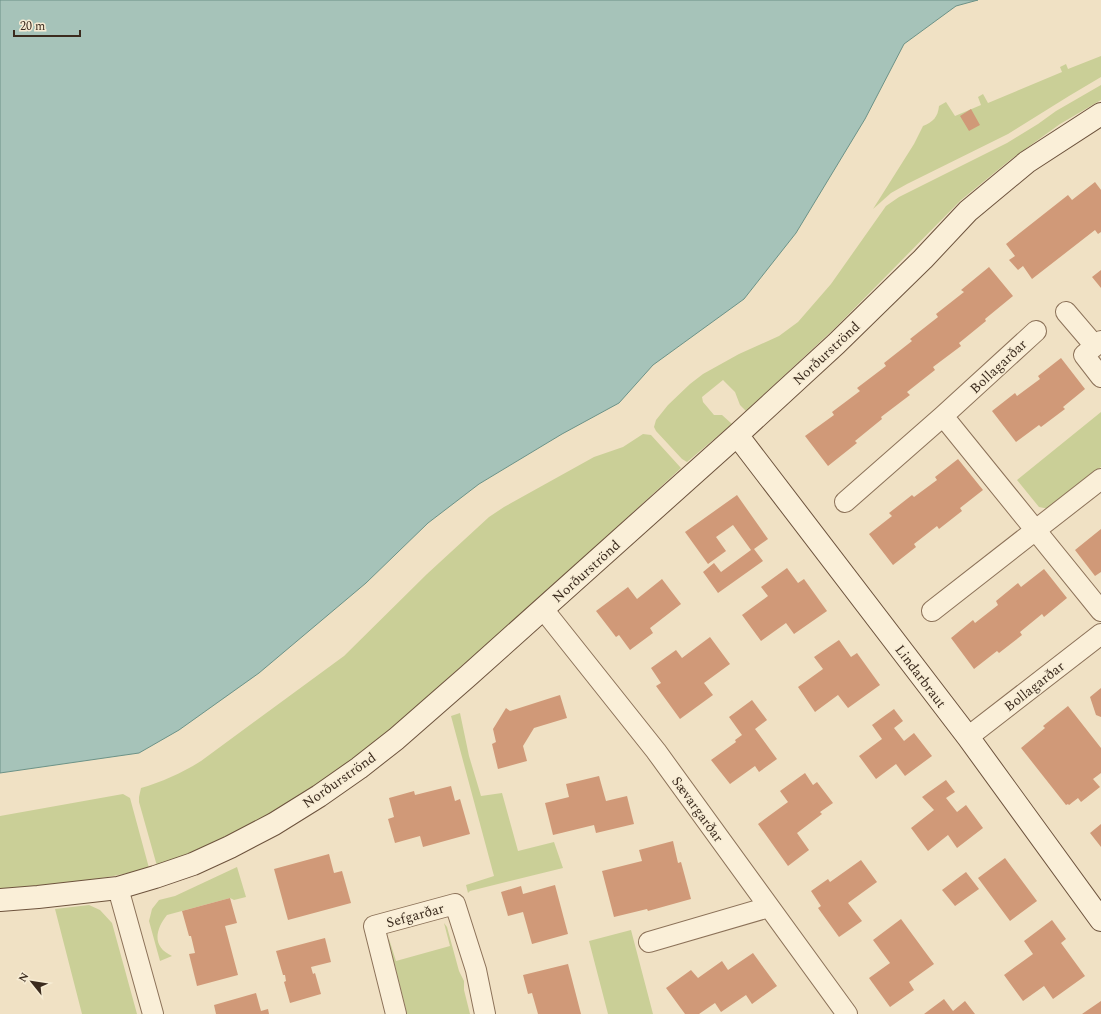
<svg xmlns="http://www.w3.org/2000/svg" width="1101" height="1014" viewBox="0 0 1101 1014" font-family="Spectral,serif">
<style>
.green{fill:#cacf97}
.water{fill:#a6c3b9;stroke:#6c9287}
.building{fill:#d09978}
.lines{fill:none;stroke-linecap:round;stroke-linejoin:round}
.street-casing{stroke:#8c7259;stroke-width:22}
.secondary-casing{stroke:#6d533d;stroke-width:24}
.street{stroke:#faefd8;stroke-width:20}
.secondary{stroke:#faefd8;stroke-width:22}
.labels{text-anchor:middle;stroke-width:3;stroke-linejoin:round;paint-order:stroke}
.street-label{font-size:14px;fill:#3b2b1e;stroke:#f7ecd4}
</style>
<rect width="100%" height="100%" fill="#f0e1c4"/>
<!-- green -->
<path class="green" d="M1101 56V77L1069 96 1008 134 907 184 891 193 873 209 914 144 923 126C933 122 938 117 939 106L946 102 955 116 981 105 978 97 983 94 988 103 1062 72 1060 67 1066 64 1068 69Z
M1101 85V100L1060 124 1010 160 961 200 836 327 746 411 740 405 735 392 723 380 702 397 703 402 714 415H722L732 424 687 462 682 459 656 431 654 427 656 420 668 405 690 384 703 374 739 354 779 336 798 322 831 284 886 206 899 197 1007 143 1038 124 1056 111Z
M1101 412V467L1049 508H1044L1039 507 1017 480Z
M643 434 651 435 681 468C612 532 542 596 471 658 426 697 383 740 334 774 277 813 221 841 157 866L139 802V797L141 788C162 782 182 773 201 761L344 656 427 574 489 517 504 507 594 457 623 447Z
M460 713 469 756 481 796 502 793 518 851 554 842 563 868 470 891 468 893 466 885 494 876 451 716Z
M123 794 130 798 149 868C100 881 50 885 0 889V816Z
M237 867 246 897 234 900 230 898 167 915C155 930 152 947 172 956L160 961 149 921 152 909 159 900 175 896Z
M89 905 100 910 112 923 137 1014H82L55 909Z
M444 923 447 927 459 971 464 981V990L470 1014H407L394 962 387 945 389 939 396 961 450 946Z
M631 930 653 1014H608L589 941Z"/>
<!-- water -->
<path class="water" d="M0 0H978L956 6 904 44 865 119 796 233 744 299 653 365 619 403 562 434 479 484 428 523 366 583 259 673 179 730 139 753 0 773Z"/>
<!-- building -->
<path class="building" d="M971 109 980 125 969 131 960 116Z
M1095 182 1101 190V232L1098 234 1095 230 1032 279 1023 266 1018 270 1009 260 1015 256 1006 244 1068 195 1072 200Z
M989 267 1013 296 985 319 986 321 959 343 961 346 933 367 935 370 907 392 910 395 881 417 882 419 855 441 857 443 828 466 805 436 834 415 832 412 860 391 857 388 886 366 884 363 912 341 910 339 938 317 936 314 964 292 961 290Z
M1101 270V288L1092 277Z
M1061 358 1085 389 1063 407 1065 409 1041 427 1039 425 1016 442 992 411 1015 393 1017 396 1040 379 1038 376Z
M958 459 983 490 960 508 962 511 939 529 937 526 914 544 916 547 893 565 869 534 892 516 889 513 912 495 914 497 937 480 935 477Z
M737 495 768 539 754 549 763 561 718 593 703 572 714 563 721 572 751 550 733 525 716 537 726 551 708 564 685 532Z
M1101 529V572L1095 576 1075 550Z
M787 568 798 583 804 579 827 611 794 634 786 623 761 641 742 615 768 596 761 587Z
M1044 569 1067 598 1044 617 1042 614 1020 632 1022 635 999 653 997 651 974 669 951 638 973 620 975 623 998 605 996 601 1018 583 1021 587Z
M662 579 681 604 650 628 653 633 630 650 619 635 616 637 596 611 628 587 637 599Z
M710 637 730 664 704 683 713 695 680 719 656 686 661 683 651 668 676 650 682 658Z
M839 640 851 657 857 653 880 685 848 708 838 695 815 712 798 687 823 669 814 657Z
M1101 688V717L1096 715 1090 697Z
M560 695 567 718 534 728 523 746 527 761 498 769 492 744 496 742 493 729 506 708 510 711Z
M752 700 767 720 755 729 777 759 759 772 755 766 730 784 711 760 736 742 735 740 742 735 729 717Z
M1068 706 1101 748V773L1093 779 1100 787 1081 802 1078 798 1069 805 1068 804 1066 805 1021 748 1045 728 1043 726Z
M894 709 903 721 894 728 904 741 914 733 932 756 905 776 896 764 876 779 859 756 882 739 872 725Z
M805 773 813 785 817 782 833 803 820 812 822 814 797 833 809 850 788 866 758 824 788 802 780 791Z
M599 776 606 801 627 796 634 824 596 833 594 825 553 835 545 803 569 797 566 784Z
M946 780 955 792 946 798 957 812 966 805 983 828 957 848 948 835 928 851 911 828 934 810 922 797Z
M451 786 455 801 460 799 470 834 423 847 420 836 395 843 388 819 394 817 389 798 414 791 415 795Z
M1101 824V847L1090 833Z
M673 841 678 863 681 862 691 899 648 911 647 909 614 917 602 871 642 861 639 850Z
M329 854 334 873 342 871 351 903 288 920 274 869Z
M1005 858 1037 901 1010 921 978 878Z
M861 860 877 882 848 903 862 921 839 937 818 908 821 906 811 891 828 879 830 882Z
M966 872 979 889 955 906 942 890Z
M555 885 568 934 532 944 523 912 508 916 501 892 521 886 523 894Z
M230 898 237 923 225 926 238 975 197 986 189 954 195 953 191 936H189L182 911Z
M901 919 934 964 909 982 914 990 890 1007 869 978 890 963 873 940Z
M1052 920 1066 939 1061 943 1085 976 1053 999 1044 986 1023 1001 1004 975 1033 954 1024 941Z
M325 938 331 962 311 967 313 974 315 973 321 994 290 1003 284 982 286 981 285 975H283L276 951Z
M753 953 777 986 752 1004 746 995 721 1012 715 1003 699 1014H685L666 988 691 970 698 978 722 961 728 970Z
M568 964 581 1014H538L532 993 528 994 523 975Z
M256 993 261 1011 268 1009 269 1014H216L214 1005Z
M944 999 953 1011 965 1001 975 1014H924Z
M1101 1001V1014H1082Z"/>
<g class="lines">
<!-- street casing -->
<g class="street-casing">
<path id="street" d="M1066 312 1095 346
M1101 341 1084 355 1101 377
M943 416 1101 611
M845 502 943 416 1036 331
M543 609 656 751 847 1014
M932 611 1101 479
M968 737 1101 634
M118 888 153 1014
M649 942 769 907
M396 1014 374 926 455 904 476 970 485 1014"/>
</g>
<!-- secondary casing -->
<g class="secondary-casing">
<path id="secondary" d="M737 435 968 737 1101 920
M0 900 38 897 118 888 155 877 193 864 230 847 274 824 319 796 359 768 396 739 468 676 737 435 836 344 923 259 968 211 1027 162 1101 114"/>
</g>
<!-- street -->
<use href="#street" class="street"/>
<!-- secondary -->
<use href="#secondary" class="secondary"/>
</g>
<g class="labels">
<!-- street labels -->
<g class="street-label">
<text transform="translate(826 353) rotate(-43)" y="5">Norðurströnd</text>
<text transform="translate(998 366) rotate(-43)" y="5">Bollagarðar</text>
<text transform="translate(586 571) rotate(-42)" y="5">Norðurströnd</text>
<text transform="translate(921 676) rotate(53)" y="5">Lindarbraut</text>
<text transform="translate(1034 686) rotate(-38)" y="5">Bollagarðar</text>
<text transform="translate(339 780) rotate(-35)" y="5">Norðurströnd</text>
<text transform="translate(698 809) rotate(54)" y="5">Sævargarðar</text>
<text transform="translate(415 915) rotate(-15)" y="5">Sefgarðar</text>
</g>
</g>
<!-- north arrow -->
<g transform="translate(32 982) rotate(300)" stroke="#f7ecd4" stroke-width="3" paint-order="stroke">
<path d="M0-3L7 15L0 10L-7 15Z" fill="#3b2b1e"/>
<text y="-6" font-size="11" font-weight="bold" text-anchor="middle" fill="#3b2b1e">N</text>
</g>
<!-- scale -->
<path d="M14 30v6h66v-6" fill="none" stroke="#3b2b1e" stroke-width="2"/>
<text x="20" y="30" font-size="12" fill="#3b2b1e" stroke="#f7ecd4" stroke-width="3" paint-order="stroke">20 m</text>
</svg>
